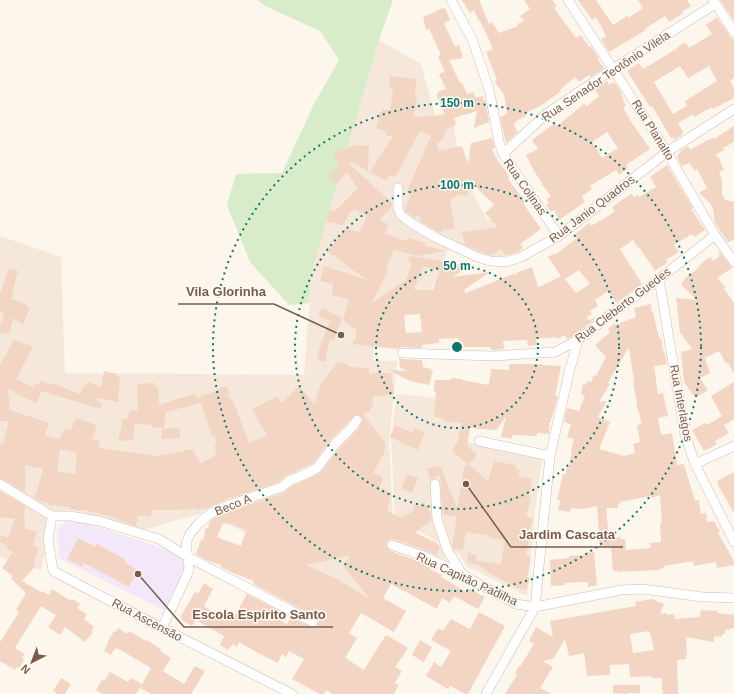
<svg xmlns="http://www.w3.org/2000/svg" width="734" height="694" viewBox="0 0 734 694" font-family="Arial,sans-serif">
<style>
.residential{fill:#f5e8da}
.education{fill:#f3e8fa}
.green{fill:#d8ecc9}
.building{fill:#f3d5c3;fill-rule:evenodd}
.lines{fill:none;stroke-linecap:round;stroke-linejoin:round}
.street-casing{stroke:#d1beb0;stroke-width:10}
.street{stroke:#fff;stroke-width:9}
.ring{fill:none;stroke:#0f766e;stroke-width:2;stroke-dasharray:2 4}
.labels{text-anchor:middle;stroke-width:3;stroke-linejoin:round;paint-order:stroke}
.street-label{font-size:12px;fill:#7a5c4d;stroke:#fffaf3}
.centre{fill:#0f766e;stroke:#fffaf3;stroke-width:2}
.ring-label{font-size:12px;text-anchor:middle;font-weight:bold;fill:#0f766e;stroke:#fffaf3;stroke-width:3;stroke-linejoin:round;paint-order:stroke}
.leader{fill:none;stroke:#7a5c4d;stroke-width:1.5}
.callout-dot{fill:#7a5c4d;stroke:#fffaf3;stroke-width:1.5}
.callout-label{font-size:13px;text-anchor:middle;font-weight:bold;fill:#7a5c4d;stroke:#fffaf3;stroke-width:3;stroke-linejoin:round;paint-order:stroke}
</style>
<rect width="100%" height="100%" fill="#fdf6ec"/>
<!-- residential -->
<path class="residential" d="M379 40 421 64 435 115 451 111 460 163 466 181 488 220 495 217 502 239 504 260 486 259 452 241 432 288 437 309H377L373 360 397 361 389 441 393 519 443 548 449 560 394 545 381 584 372 600 206 512 143 530 72 510 54 512 41 570 0 557V236L61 257 65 373 304 375 312 271Z
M397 394 462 400 459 440 542 458 535 510 527 596 468 567 458 554 395 517 391 439Z"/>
<!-- education -->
<path class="education" d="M66 521 88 524 175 552 187 564 167 612 59 558 57 530Z"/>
<!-- green -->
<path class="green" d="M257 0H393L379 40 312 271 309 303 289 305 250 262 227 205 236 174 282 173 314 104 339 60 320 31 265 6Z"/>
<!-- building -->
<path class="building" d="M462 0H479L489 24 492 22 499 33 518 26 517 24 524 21 520 16 530 9 524 0H552L557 6 554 8 576 38 581 35 589 47 591 46 599 59 598 60 604 68 591 77 589 75 579 82 575 77 560 90 561 91 542 105 525 113 526 116 516 121 517 122 513 124 517 131 514 132 519 131 506 143 500 117 507 114 505 100 504 95 495 82 497 80 486 52 493 49 487 35 480 21H479L474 10 470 13Z
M578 0H596L613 25 627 16 628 18 643 8 638 0H687L691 6 682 12 683 13 669 22 665 16 645 29 646 30 609 52 601 39 606 36 596 17 592 20 588 14Z
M720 0H734V21Z
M443 8H445L450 20 444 23 455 47 459 45 463 58 449 60 460 83H462L467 94 473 92 476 98 483 96V100L485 99 489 122 474 128 477 111 454 118 456 125 446 129 443 140 437 143 439 151 462 146 468 164 471 143 492 138 495 148 492 149 496 158 508 174 507 175 510 178 508 179 525 202 523 203 541 229 520 244 523 248 518 252 505 256 501 249 491 255 483 253V252L479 251 465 245 462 232 498 227 485 213 494 205 467 178 468 195H458L450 200 455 229 442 230V232H438L421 222 418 214 415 218 406 211 405 208 411 195 408 193V192L407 191 431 136 420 131 396 176 395 175 394 177 390 175 386 181 370 172 393 136H386V131L376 128 380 112H382V109L390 111 393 88 389 87 390 76 416 79 415 96H417L416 101H417L413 117 445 115 436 94H438V92L446 89 439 74 445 72 438 56 441 55 429 29 426 30 423 17Z
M717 17 731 38H734V78L730 81 734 88V98L713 109 712 107 694 117 693 114 678 123 684 133 681 134 682 135 674 140 673 137 671 138 652 106 650 107 627 71 639 63 643 69 678 48V47L684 43 685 44 686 43 689 48 712 34 706 25ZM680 66 682 70H683L688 78 709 66 717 81 685 101 687 106 673 114 654 82Z
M607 81 609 85 613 82 616 84 622 94H621L624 100 623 101 626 105 623 108 630 119H629L650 149 626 165 628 168 619 175 616 170 590 186 592 189 582 196 585 202 559 220 554 210 551 212 546 205 549 203 546 200 551 196 541 183H542L534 171 526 155 538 149 532 140 555 123 557 126 584 104 587 106 599 96 595 90 598 88 597 87ZM607 132 618 148 602 158 592 142Z
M734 126V142L723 148 724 150 715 155 719 158 724 170 719 172 722 180V193L725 200 734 202V240L728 242 715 223 713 209 710 203 699 193 707 188 697 169 694 171 690 163 682 166 677 158 679 157 677 155 681 152 680 151 688 146 690 150 708 140 713 138 714 139Z
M355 145 369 146 368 171 351 162 350 165 367 180 368 179V181L392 203V207L379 220 388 224 385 234 407 241 408 238 426 243 425 246 446 251 417 256 394 250 386 269 388 270 372 303 406 280 412 263 408 261 410 256 471 266 452 277 490 272 464 290 466 293 513 274 517 275 516 273 532 267 538 287 548 283 561 276 548 257 555 253 556 254 577 238 574 235 589 223 591 226 601 220V221L615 211 612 207 622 200 632 194 634 197 638 195 639 197 656 187 650 177 667 165 693 208 691 209 705 230 694 237 692 234 674 245 679 252 666 260 668 262 655 271 639 247 638 248 633 240 620 249 642 284 616 303 608 291 595 300 598 306 590 311 592 314 587 317 588 320 596 318 575 335 567 339 565 335 557 339 556 337 536 339 537 345 528 346 527 340 503 341 504 349 493 350H491V347H458V338L439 339V343L422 345V348L402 347 397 349 352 344 356 338V330L343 320 349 299 332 295 333 284 320 281 324 266 367 280 328 252 346 228 359 233 367 216 354 209 349 214 343 225 326 222 329 210 335 211 358 188 347 173 336 183 329 176 339 166 338 162 333 156 335 154V153ZM423 266 439 271 433 290H414ZM579 270 590 284 576 293 565 279ZM420 314 422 332 406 333 404 315Z
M719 251 732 268 717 278 726 288 724 289 734 303V374L728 363 726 364 719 351 705 358 710 373 700 378 708 390 695 398 684 382 681 352 692 349 680 332 676 298 697 300 681 285 685 278 695 271 703 262 710 257 713 261 719 257Z
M9 268 18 271 12 292H14L11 299 27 304 26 306 30 308 23 325 13 318 9 334 0 332V327L4 313 0 312V294Z
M650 304 651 305 652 313 653 312 659 338H661L663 351H664L667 364 654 366 658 394 663 393 668 416 658 418 661 435 672 433 677 465 684 464 695 501 699 500 701 514 706 513 707 522 714 521 720 532 718 533 734 561V565L717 568 716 562 694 566 693 561 664 566V568L660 569V570L618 572V571H613L611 546 600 547 597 506 584 509 571 508 570 512 558 510 560 501 557 500 563 474H566L567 466H569L572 450H571L574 439 567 437 571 424 564 422 567 408 579 411 585 396 581 394 583 384 586 385 587 381 591 382 594 375 596 376 606 357 595 345 610 332 608 329 615 323V325L636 317 634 308ZM629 347 634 382H633L637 403H636L642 424 637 425 640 442 633 444 635 453 624 456 599 449 610 422 598 417 607 401 599 402 610 384 608 383ZM660 495 662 523H660L661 542 650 543 651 548 626 550 625 539H621L620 537 609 538 606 508H618V504H620V502L651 496 652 498Z
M322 308 342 318 334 340 330 339 325 362 317 360 319 350 330 321 318 315Z
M14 340 32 346 33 347 16 379 33 387 36 383 40 384 41 380 51 385 52 383 80 394 84 385 86 386 88 382 101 387 104 371 116 374V376L120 377 118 402 95 398V400L103 403 100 409 41 391 37 404 8 389 10 410 49 423 45 435 60 439 65 428 71 430 76 418 97 425 92 440 99 441V448L157 456 193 449 200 464 217 454 214 446 216 445 215 436H212L201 403 166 412 164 428 152 427V425L135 424 133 440 118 441 122 424V419H128V414L131 410H138L137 384 155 383V387H158L159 405 177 399 194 394 200 401 198 397 217 391 216 389 227 386 230 394 227 395 233 401 249 443 267 435 262 427 252 409 277 396 281 403 299 386 315 404 320 385 338 362 341 364 342 362 350 366V367L369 368V374L381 372V373H391L394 394 373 397V407H371L370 411 363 414 386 444 384 453 373 473 383 477 380 488 391 493 387 511 401 518 414 511 412 508 424 502 431 514V521L420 528V529L415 533 435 542 439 545 440 547 436 555 428 551 394 539H391L388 541 386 543V546L390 551 431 566 430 569 442 575 441 577 466 592 468 588 485 597 478 609 454 596 450 603 442 598 437 609 391 584 383 598 406 611 394 632 361 613 349 633 357 638 345 658 364 670 386 635 408 648 395 667 402 671 394 684H399L394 694H333L326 690 324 694H320L292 679 304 659 289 651 286 657 282 654 278 663 258 653 239 642 237 647 233 644 228 650 220 645 224 636 196 620 192 626 183 621 181 616 195 592 198 594 204 583 213 589 204 606 219 616 221 612 233 619 247 594 276 609 272 616 287 624 291 617 313 628 317 627 319 621 316 617 253 584 254 581 233 573 221 567V565L206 560 196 554 201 539 203 540 206 528H208L210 521 214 518 234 510 284 493 292 486 310 478 320 473 340 448 359 428 363 420 362 417 357 414 354 415 349 421 330 440 313 463 287 475 279 482 230 498 207 508 196 510 195 508 178 510H152L151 516H138L136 526 118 520V519L103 514V515L81 509V511L70 509 71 507 48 505V503L37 500 35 498 43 469 25 465V492L3 479 0 478V443H3L9 421H0V365ZM60 449 77 453 75 474 57 471ZM223 523 231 524 246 530 241 546 217 537ZM351 555 343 566 370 599 337 579 306 565Z
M399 358 402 359 422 360 423 367 431 369V370L433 371 429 385 410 381 389 370 408 371 400 368Z
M509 364H542V365L561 366 555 396H558L552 418H551V422H549V434L537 433V436L512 435V439L501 437 506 417 496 430 470 428 467 446 477 454 469 465 453 452V449L458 441 461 423 443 421 444 418 434 417 436 392H434L435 380H451V378L462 379V380L489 385V379H490L491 369 509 370Z
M734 382V419L724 425 729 433 715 441 717 444 704 451 692 430 705 423 707 425 722 416 711 396Z
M395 425 413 433 414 428 425 432 418 450 390 437Z
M180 428V438L162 439V429Z
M494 461 516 465 515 469 520 470 518 476 532 479 529 497 531 498 526 516 533 519 528 533H530L526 555 529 556V558H531L527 577 530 578 526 590 517 588 489 573 475 563V565L467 561 468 552 477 556 476 561 501 564 505 540 489 538 490 536 466 532 463 550 454 549 452 546 455 531 456 516 443 515 440 475 430 480 427 468 440 466 441 470V467L457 508 464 469 468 464 488 481Z
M734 472V513L717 483 718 482 717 481Z
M407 474 418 478 412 493 401 489Z
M0 491 25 506 24 522H25V531L26 529 37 532 33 545 39 548 34 562 36 563 32 570 22 581 41 592 42 591 49 595 52 589 71 601 72 599 80 604 77 608 87 614 84 619 94 627 91 631 93 632 85 642 65 627 60 635 48 627 56 615 41 606 15 648 25 654 22 658 24 660 19 668 17 667 15 670 0 661V642L19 612 16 610 26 593 11 579 13 576 2 568 13 552 6 549 8 546 0 542V535L8 537 15 518H1V516H0Z
M78 538 95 547 97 544 126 560 125 563 138 570 129 587 84 563 82 567 67 559Z
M594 552 597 585 588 587V582L564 583 565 585 551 586 550 560 569 558V556L585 555V553Z
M652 599 664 604 660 614 667 613V615L674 614 675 619 700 617 701 610 717 611V613L734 615V628H731V630L725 629V634H722V637L714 636V642L686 637 687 654H686V659L677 660 678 694H663V690H662V678H652V676L630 677 629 664 610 665V675L587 676 584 653 569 656 565 639 553 659 542 661 553 667 540 688 552 694H505L517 675 515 673 519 666 520 667 534 644 529 641 536 627 553 637 550 621 636 606 635 602ZM649 631V632H650L654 650 633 653 630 634Z
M479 612 505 626 468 694H465L450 686 448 689 426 676 434 662 441 667 451 651 431 640 438 628 443 631 451 619 470 629Z
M118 628 127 634 129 631 146 641V640L161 649 160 651 171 658 163 671 184 684 195 666 205 671 191 694H151L140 688 151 668 117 648V649L115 648 111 655 104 651 108 643H107L114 631 116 632Z
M420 640 432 647 424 662 412 655Z
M110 672 128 682 131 678 142 684 136 694H103L96 690 102 680 104 681Z
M61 678 71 684 65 694H58L53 691Z
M613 685H640V693H628V694L613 693Z"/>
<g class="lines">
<!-- street casing -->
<g class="street-casing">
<path id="street" d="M451 0 472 39 489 89 499 142 503 154 559 236
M568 0 667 152 715 235 734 262
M713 0 734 32
M503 154 546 114 613 69 715 4
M398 188V208L401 215 411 223 435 237 477 257 490 261 506 262 521 257 559 236 667 152 734 109
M659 279 685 435 695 464 734 542
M402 353 493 356 555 352 578 340 610 315 659 279 715 235
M479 441 550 456
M695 464 734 446
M0 484 52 516H70L99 521 159 539 188 557 313 622
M435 484 437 519 447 549 462 574
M52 516 48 539 53 571 162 628 292 694
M392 545 426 557 462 574 477 583 516 604 535 607 621 590 643 589 703 597 734 598
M162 628 187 575 189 568 186 543 190 534 199 523 211 513 232 504 282 487 289 481 308 473 317 468 335 444 354 425 357 420
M486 694 535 607 550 456 569 373 578 340"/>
</g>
<!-- street -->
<use href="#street" class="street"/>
</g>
<!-- distance rings -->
<g class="ring">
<circle cx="457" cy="347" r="81"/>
<circle cx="457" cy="347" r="162"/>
<circle cx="457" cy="347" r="244"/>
</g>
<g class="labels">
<!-- street labels -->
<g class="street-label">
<text transform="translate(606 76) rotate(-34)" y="4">Rua Senador Teotônio Vilela</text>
<text transform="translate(653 130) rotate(58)" y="4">Rua Planalto</text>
<text transform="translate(525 187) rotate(55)" y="4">Rua Colinas</text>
<text transform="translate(592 209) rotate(-37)" y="4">Rua Janio Quadros</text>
<text transform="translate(623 305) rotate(-37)" y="4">Rua Cleberto Guedes</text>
<text transform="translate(681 403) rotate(79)" y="4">Rua Interlagos</text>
<text transform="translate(233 505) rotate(-22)" y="4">Beco A</text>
<text transform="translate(467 579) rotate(25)" y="4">Rua Capitão Padilha</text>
<text transform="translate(147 620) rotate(28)" y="4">Rua Ascensão</text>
</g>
</g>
<circle cx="457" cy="347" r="6" class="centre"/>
<g class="ring-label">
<text x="457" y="107">150 m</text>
<text x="457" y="189">100 m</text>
<text x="457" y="270">50 m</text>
</g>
<!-- callouts -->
<path class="leader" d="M341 335L274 304H178M466 484L511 547H623M138 574L184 627H333"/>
<g class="callout-dot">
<circle cx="341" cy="335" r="4"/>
<circle cx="466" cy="484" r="4"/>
<circle cx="138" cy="574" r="4"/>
</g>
<g class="callout-label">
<text x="226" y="296">Vila Glorinha</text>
<text x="567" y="539">Jardim Cascata</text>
<text x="259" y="619">Escola Espírito Santo</text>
</g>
<!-- north arrow -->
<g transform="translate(32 662) rotate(222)" stroke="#fffaf3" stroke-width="3" paint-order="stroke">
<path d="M0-3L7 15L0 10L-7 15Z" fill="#7a5c4d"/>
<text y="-6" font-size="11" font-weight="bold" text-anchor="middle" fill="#7a5c4d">N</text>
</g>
</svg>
